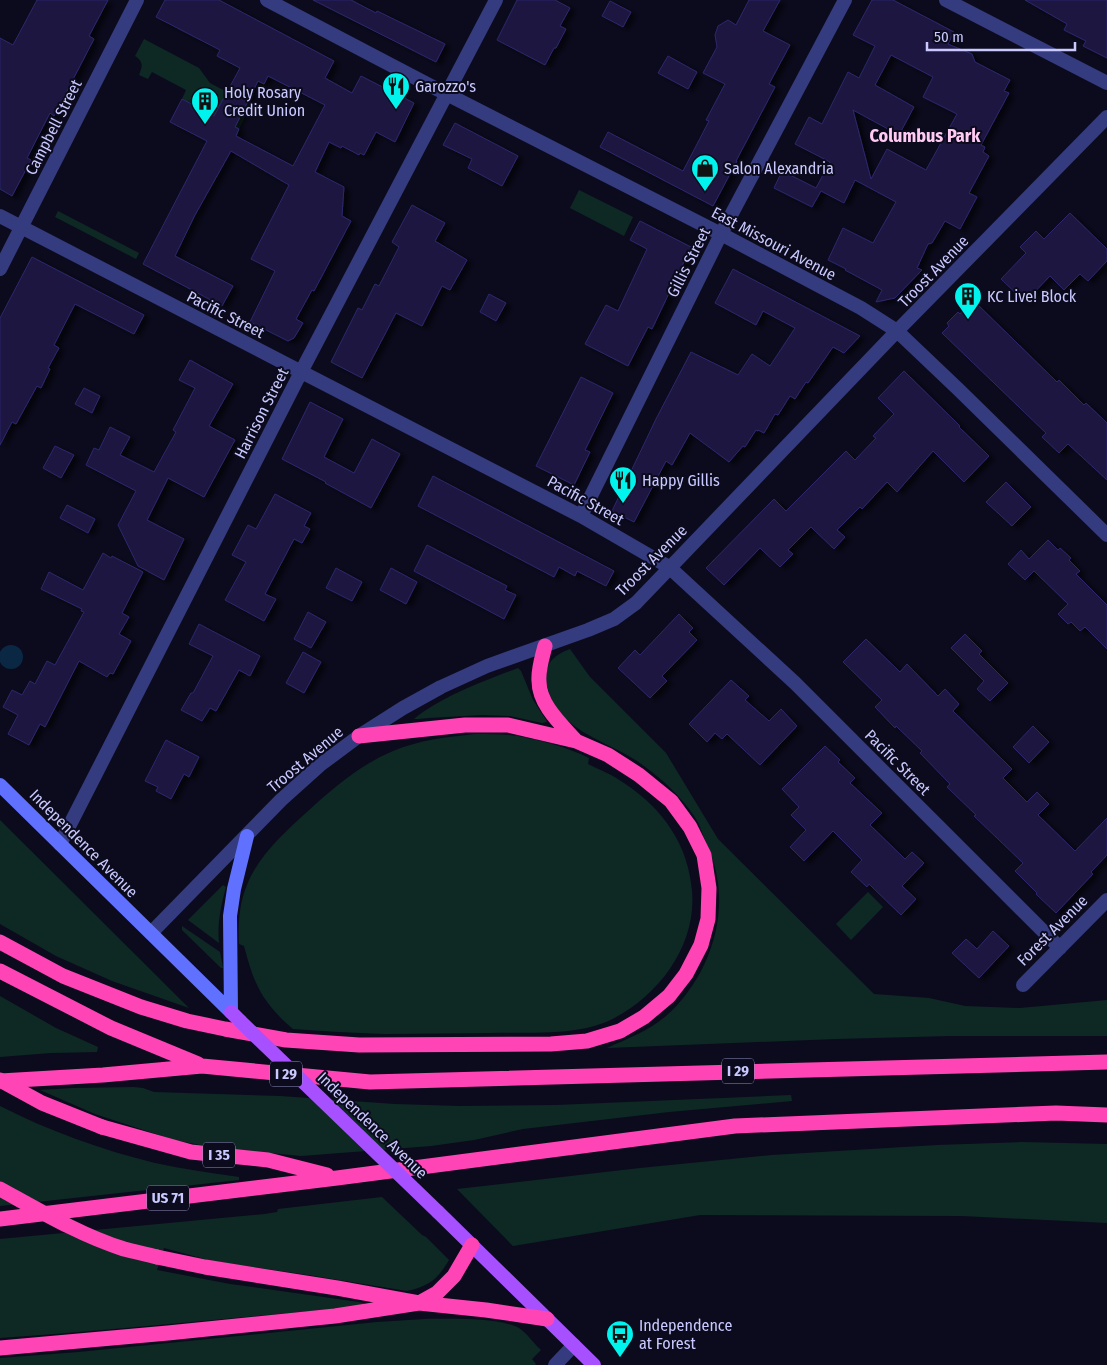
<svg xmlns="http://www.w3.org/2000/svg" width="1107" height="1365" viewBox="0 0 1107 1365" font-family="'Fira Sans Condensed',sans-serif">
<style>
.green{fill:#0e2924}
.water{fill:#0a2844}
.building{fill:#1a1740;stroke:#2d286d;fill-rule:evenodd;filter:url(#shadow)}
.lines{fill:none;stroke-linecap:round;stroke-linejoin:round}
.minor{stroke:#343b7f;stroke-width:14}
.secondary{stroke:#6070ff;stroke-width:14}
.primary{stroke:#a750ff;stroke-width:14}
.motorway{stroke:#ff44b5;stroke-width:15}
.primary-bridge{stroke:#a750ff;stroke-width:14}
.motorway-bridge{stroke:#ff44b5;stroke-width:15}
.labels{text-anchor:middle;stroke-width:4;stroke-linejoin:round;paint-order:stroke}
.shield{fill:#0c0b1e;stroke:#9090bc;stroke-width:1}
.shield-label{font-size:15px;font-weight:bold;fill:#c9c9ff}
.poi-label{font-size:16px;fill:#c9c9ff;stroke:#0c0b1e;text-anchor:start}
.street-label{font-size:16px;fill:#c9c9ff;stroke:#0c0b1e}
.neighbourhood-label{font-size:18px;font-weight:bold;fill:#ffcbf3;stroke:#0c0b1e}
</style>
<defs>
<filter id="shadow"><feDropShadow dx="5.5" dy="3" stdDeviation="2.5" flood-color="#0009"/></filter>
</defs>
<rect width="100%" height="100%" fill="#0c0b1e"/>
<!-- green -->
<path class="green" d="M144 39 199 68 210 83 251 105 239 129 182 99 186 90 152 72 148 79 139 75C143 66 143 61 135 56Z
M579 190 633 217 624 236 570 208Z
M58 211 139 253 136 259 55 217Z
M570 649 590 677 666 753 718 839 874 994 929 998 965 1006 1020 1008 1107 1000V1036H950L835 1039 607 1048C627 1039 650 1030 666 1016 705 982 728 923 716 872 714 861 710 850 705 840 702 833 700 825 696 819 687 805 676 793 664 782 656 775 646 767 637 761 610 743 575 735 556 707 549 696 542 676 549 664 554 656 562 652 570 649Z
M518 668 521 671 533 700 546 720 547 722 542 723 510 716 482 715 428 718 418 719H414C442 696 484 681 518 668Z
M475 734C489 734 504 734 518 736 543 741 567 747 589 758L588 764C600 770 613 775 624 783 663 809 688 844 692 891 697 947 656 1000 606 1022 573 1036 525 1032 490 1033 455 1033 419 1034 384 1034 354 1033 323 1031 293 1029 288 1025 283 1020 279 1016 257 993 252 975 244 946L239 944C238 924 239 904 247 885 259 855 284 833 307 812 333 788 360 765 393 751 419 740 447 737 475 734Z
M0 820 189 1008 112 981 56 956 0 924Z
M223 885 226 887C221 905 217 924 219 943L188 920Z
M868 892 883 907 851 940 836 924Z
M182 926 220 952 223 968H221L182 930Z
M0 996 56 1028 98 1047 97 1052 51 1053 0 1057Z
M134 1087 143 1088 154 1092 280 1096 395 1104 459 1106 556 1105 791 1095 792 1101 669 1112 523 1129 474 1140 431 1146 301 1156 216 1148 174 1140 95 1114 40 1090 73 1088Z
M0 1106C49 1131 102 1150 155 1163 183 1169 211 1173 239 1177V1180L0 1206Z
M1022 1142 1107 1144V1223L962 1216 700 1215 513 1246 457 1189 640 1168 772 1155 937 1145Z
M382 1197 422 1235 426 1237 449 1260C437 1280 429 1286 407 1291L308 1275 212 1261 164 1248 157 1270 230 1284 352 1301 364 1303V1307C242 1316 121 1330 0 1338V1239L265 1214 277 1212 278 1209Z
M425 1319C449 1319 499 1317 519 1328 527 1333 534 1344 541 1350L532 1359 536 1364 535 1365H0V1358L79 1352 377 1322Z"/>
<!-- water -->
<path class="water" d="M-1 657a12 12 0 1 1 24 0a12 12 0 1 1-24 0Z"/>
<!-- building -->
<path class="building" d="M37 0H108L89 36 94 39 54 116 50 113 27 158 31 160 12 196 0 189V38L13 45Z
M165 0H219L334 61 325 78 352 93 361 76 414 103 395 142 376 132 364 155 360 153 359 155 342 146 341 148 329 142 315 172 344 187 342 216 351 221 314 291 312 290 296 319 303 323 294 338 288 341 250 322 275 271 251 259 289 185 231 151 195 215 175 256 233 286 222 306 143 264 207 141 170 122 182 99 214 116 240 68 217 56 220 50 156 17ZM268 76 325 105 293 166 236 136 239 129 235 127 258 81 264 84Z
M313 0H351L376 13 377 11 445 44 436 62Z
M517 0H555L570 8 560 26 566 29 556 48H554L545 65 497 40Z
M749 0H780L763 31 790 45 769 84 775 87 736 161H737L713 206 600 147 608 132 683 171 709 121 706 120 725 84 703 73 717 47 715 35 718 26 728 20 736 25Z
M872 0H893L954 32 948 44 972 54 975 62 1010 80 1004 91 1009 93 981 145 985 147 983 152 989 156 969 193 977 197 960 229 945 221 932 243 928 244 917 268 922 270 895 298 876 302 882 290 845 270 846 269 828 260 843 228 873 243 896 202 855 180 844 203 821 191 812 207 774 188 782 171 816 188 830 162 795 144 809 117 822 124 848 72 859 78 875 46 853 35ZM891 55 933 77 923 97 957 114 926 170 887 149 871 179 853 110 899 135 914 107 875 85Z
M1025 0H1107V58L1083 46 1086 41 1064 30 1067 24Z
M610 1 631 12 623 27 602 16Z
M668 56 697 72 688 89 658 73Z
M455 123 518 156 502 186 468 168 472 159 443 145Z
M412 205 445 223 435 241 467 260 450 290 442 286 422 326 396 313 362 378 331 362 358 308 362 310 375 284 379 286 399 247 392 242Z
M1070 213 1107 249V261L1088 281 1080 274 1064 290 1050 276 1025 302 1001 279 1026 253 1020 247 1036 231 1044 239Z
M640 221 691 247 652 329 648 327 628 366 585 344 606 305 618 311 647 249 630 240Z
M32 257 144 315 134 334 75 304 54 345 59 348 48 368 50 369 41 388 37 386 16 424 12 422 0 445V318Z
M733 269 860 336 844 353 833 347 808 383 806 382 795 399 790 396 778 415 775 414 764 433 758 430V431L756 430 745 447 743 446 729 462 690 433 672 465 666 461 634 522 612 511 656 419 691 352 738 375 752 354 770 366 795 328 763 311 756 325 715 303Z
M489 294 506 303 496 321 480 312Z
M976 303 1057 382 1059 380 1084 405 1086 403 1107 423V480L1068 444 1059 453 1042 437 1046 433 942 333 949 326 947 323 958 312 960 314 966 307 970 310Z
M190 360 233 384 209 426 235 440 204 497 168 478 147 520 184 539 164 580 138 566 118 525 136 491 86 465 94 448 99 450 110 427 130 437 120 455 154 472 176 432 173 430 195 388 179 380Z
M904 371 960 426 959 427 989 456 964 482 933 451 897 492 887 482 862 509 860 507 837 530 845 537 834 549 811 527 788 550 793 554 780 567 760 548 724 585 706 568 774 499 786 511 846 451 855 460 876 438 873 436 894 414 878 398Z
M581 377 613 393 585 450 590 452 574 485 536 466Z
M84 388 100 396 92 413 75 404Z
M310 402 343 419 324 457 354 473 372 439 400 454 371 508 325 483 326 482 282 459Z
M55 446 74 455 61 478 43 468Z
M433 476 614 571 606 586 577 571 575 576 559 567 554 577 418 506Z
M1006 482 1031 507 1012 526 986 502Z
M275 494 311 513 304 526 310 529 302 543 294 539 265 594 276 599 264 621 225 600 246 562 232 555 248 525 256 529Z
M67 505 95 519 88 533 60 518Z
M1048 540 1058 550 1060 548 1071 558 1069 560 1080 571 1076 574 1107 605V649L1085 627 1080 631 1071 622 1068 624 1058 614 1068 604 1034 571 1025 580 1008 564 1021 550 1029 559Z
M427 545 507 586 505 590 516 595 504 619 414 571Z
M103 553 111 558 112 556 143 572 122 613 129 617 119 634 131 641 113 674 110 673 107 677 79 661 45 727 40 724 29 745 8 734 18 715 3 707 12 690 22 695 30 681 35 684 47 661 55 665 84 612 81 611 82 609 41 589 49 572 83 590Z
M336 568 362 582 352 601 326 588Z
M391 568 417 582 406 604 380 590Z
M308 612 326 622 311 648 294 639Z
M679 614 693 628 689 632 697 640 662 676 667 681 650 698 618 668 635 650 640 655Z
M199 624 260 656 250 676 239 670 216 711 210 708 202 721 181 710 191 693H193L213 656 189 644Z
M965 634 982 651 979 654 1008 683 990 701 977 689 984 681 951 648Z
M866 639 900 672 907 664 938 696 945 689 959 704 953 711 1012 769 1003 778 1027 802 1037 792 1049 804 1038 815 1075 851 1107 818V855L1091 872 1093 874 1056 913 1036 894 1037 893 1015 871 1023 863 974 816 976 815 947 787 950 784 920 753 922 751 896 726 895 728 875 707 882 700 843 662Z
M303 652 321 662 304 693 286 683Z
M731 680 749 696 745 700 769 721 781 709 797 726 760 765 727 734 722 739 715 733 707 742 689 724Z
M1033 726 1049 742 1029 763 1013 747Z
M166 740 199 757 189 777 184 774 171 799 156 791 158 787 145 781Z
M825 746 840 760 838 762 855 778 850 783 882 813 870 825 905 859 912 852 924 863 902 886 916 899 901 915 869 884 867 887 851 872 862 860 833 831 804 861 790 847 806 830 791 815 799 807 782 789Z
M993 931 1009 946 979 978 952 953 966 939 977 949Z"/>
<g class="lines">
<!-- minor -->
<path class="minor" d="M267 0 429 85 721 234 861 308 897 331 958 389 1107 535
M946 0 1107 83
M0 216 286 364 581 516 669 567 795 683 1060 948
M0 269 137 0
M581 516 721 234 845 0
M60 844 301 372 496 0
M151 933 281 800 320 765 359 736 403 708 441 687 487 666 588 630 614 619 636 603 897 331 1107 117
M1023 985 1107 900
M555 1365 574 1345"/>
<!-- secondary -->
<path class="secondary" d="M0 785 231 1012
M231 1012 230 916 234 889 247 836"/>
<!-- primary -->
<path class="primary" d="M231 1012 240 1021
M438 1212 594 1365"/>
<!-- motorway -->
<path class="motorway" d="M545 646C542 658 538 670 539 681 539 705 562 725 576 741
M0 942 63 976 141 1007 187 1021 225 1029 286 1040 359 1045 551 1044 587 1041 620 1031 644 1017 669 996 686 974 701 945 708 919 709 888 704 855 690 827 671 801 639 775 608 755 576 741 508 725H465L359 736
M0 971 111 1028 198 1064
M0 1081 103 1075 202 1066 370 1082 1107 1062
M102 1127 191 1152 268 1160 327 1175
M0 1219 337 1178 735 1126 1056 1113 1107 1115
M157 1257 205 1267 337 1288 419 1303 486 1310 547 1319
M0 1348 168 1333 335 1316 419 1303 437 1293 454 1276 472 1245"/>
<!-- primary-bridge -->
<path class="primary-bridge" d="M240 1021 438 1212"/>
<!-- motorway-bridge -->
<path class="motorway-bridge" d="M0 1080 42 1103 102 1127
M0 1189C40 1211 80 1235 124 1249 135 1252 146 1254 157 1257"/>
</g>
<!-- icons -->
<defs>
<g id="restaurant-pin" transform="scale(1.4375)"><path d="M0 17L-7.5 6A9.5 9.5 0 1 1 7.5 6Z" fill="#00f4ed" stroke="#0c0b1e"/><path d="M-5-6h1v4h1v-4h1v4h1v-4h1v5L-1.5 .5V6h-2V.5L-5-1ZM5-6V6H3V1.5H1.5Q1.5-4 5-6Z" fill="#111"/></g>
<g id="building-pin" transform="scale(1.4375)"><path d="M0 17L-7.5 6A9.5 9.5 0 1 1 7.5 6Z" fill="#00f4ed" stroke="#0c0b1e"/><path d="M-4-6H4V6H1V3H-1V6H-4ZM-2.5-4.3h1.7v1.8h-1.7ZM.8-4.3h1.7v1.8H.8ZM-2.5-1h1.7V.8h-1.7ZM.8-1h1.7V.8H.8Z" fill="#111"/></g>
<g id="shop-pin" transform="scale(1.4375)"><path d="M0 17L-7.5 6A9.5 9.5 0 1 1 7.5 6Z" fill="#00f4ed" stroke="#0c0b1e"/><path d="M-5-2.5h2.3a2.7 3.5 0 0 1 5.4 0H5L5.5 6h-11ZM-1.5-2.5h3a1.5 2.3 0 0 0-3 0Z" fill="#111"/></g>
<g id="bus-pin" transform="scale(1.4375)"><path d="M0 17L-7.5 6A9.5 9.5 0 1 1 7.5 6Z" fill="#00f4ed" stroke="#0c0b1e"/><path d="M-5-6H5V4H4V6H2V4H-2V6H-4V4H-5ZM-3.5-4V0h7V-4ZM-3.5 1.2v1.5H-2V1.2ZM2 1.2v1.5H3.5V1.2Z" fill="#111"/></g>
</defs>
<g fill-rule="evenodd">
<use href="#restaurant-pin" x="396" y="86"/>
<use href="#building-pin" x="205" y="101"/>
<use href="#shop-pin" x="705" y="168"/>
<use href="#building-pin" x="968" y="296"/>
<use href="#restaurant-pin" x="623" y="480"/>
<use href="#bus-pin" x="620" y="1334"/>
</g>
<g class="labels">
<!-- shield labels -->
<g class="shield">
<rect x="722" y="1058.5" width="32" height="25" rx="4"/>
<rect x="270" y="1061.5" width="32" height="25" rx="4"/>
<rect x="203" y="1142.5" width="32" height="25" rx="4"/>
<rect x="147" y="1185.5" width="42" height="25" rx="4"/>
</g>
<g class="shield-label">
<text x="738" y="1076">I 29</text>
<text x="286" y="1079">I 29</text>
<text x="219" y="1160">I 35</text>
<text x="168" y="1203">US 71</text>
</g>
<!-- poi labels -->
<g class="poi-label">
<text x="415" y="92">Garozzo's</text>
<text x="224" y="98">Holy Rosary<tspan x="224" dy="18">Credit Union</tspan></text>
<text x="724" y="174">Salon Alexandria</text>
<text x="987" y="302">KC Live! Block</text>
<text x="642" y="486">Happy Gillis</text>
<text x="639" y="1331">Independence<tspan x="639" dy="18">at Forest</tspan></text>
</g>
<!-- street labels -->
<g class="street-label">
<text transform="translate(53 127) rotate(-63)" y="6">Campbell Street</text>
<text transform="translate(774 243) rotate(28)" y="6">East Missouri Avenue</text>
<text transform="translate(688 262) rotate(-63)" y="6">Gillis Street</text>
<text transform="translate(933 271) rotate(-46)" y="6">Troost Avenue</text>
<text transform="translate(226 314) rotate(27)" y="6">Pacific Street</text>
<text transform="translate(261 413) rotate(-63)" y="6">Harrison Street</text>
<text transform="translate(586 500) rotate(29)" y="6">Pacific Street</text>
<text transform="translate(651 560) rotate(-45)" y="6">Troost Avenue</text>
<text transform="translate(305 759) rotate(-40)" y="6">Troost Avenue</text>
<text transform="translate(898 762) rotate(45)" y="6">Pacific Street</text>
<text transform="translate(84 843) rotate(45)" y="6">Independence Avenue</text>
<text transform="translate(1052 930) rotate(-45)" y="6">Forest Avenue</text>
<text transform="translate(373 1125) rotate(44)" y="6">Independence Avenue</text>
</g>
<!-- neighbourhood labels -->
<g class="neighbourhood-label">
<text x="925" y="142">Columbus Park</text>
</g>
</g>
<!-- scale -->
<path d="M927 42v8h148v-8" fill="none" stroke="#c9c9ff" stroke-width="2.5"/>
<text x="934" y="42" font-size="15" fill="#c9c9ff" stroke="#0c0b1e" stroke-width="4" paint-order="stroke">50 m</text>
</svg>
